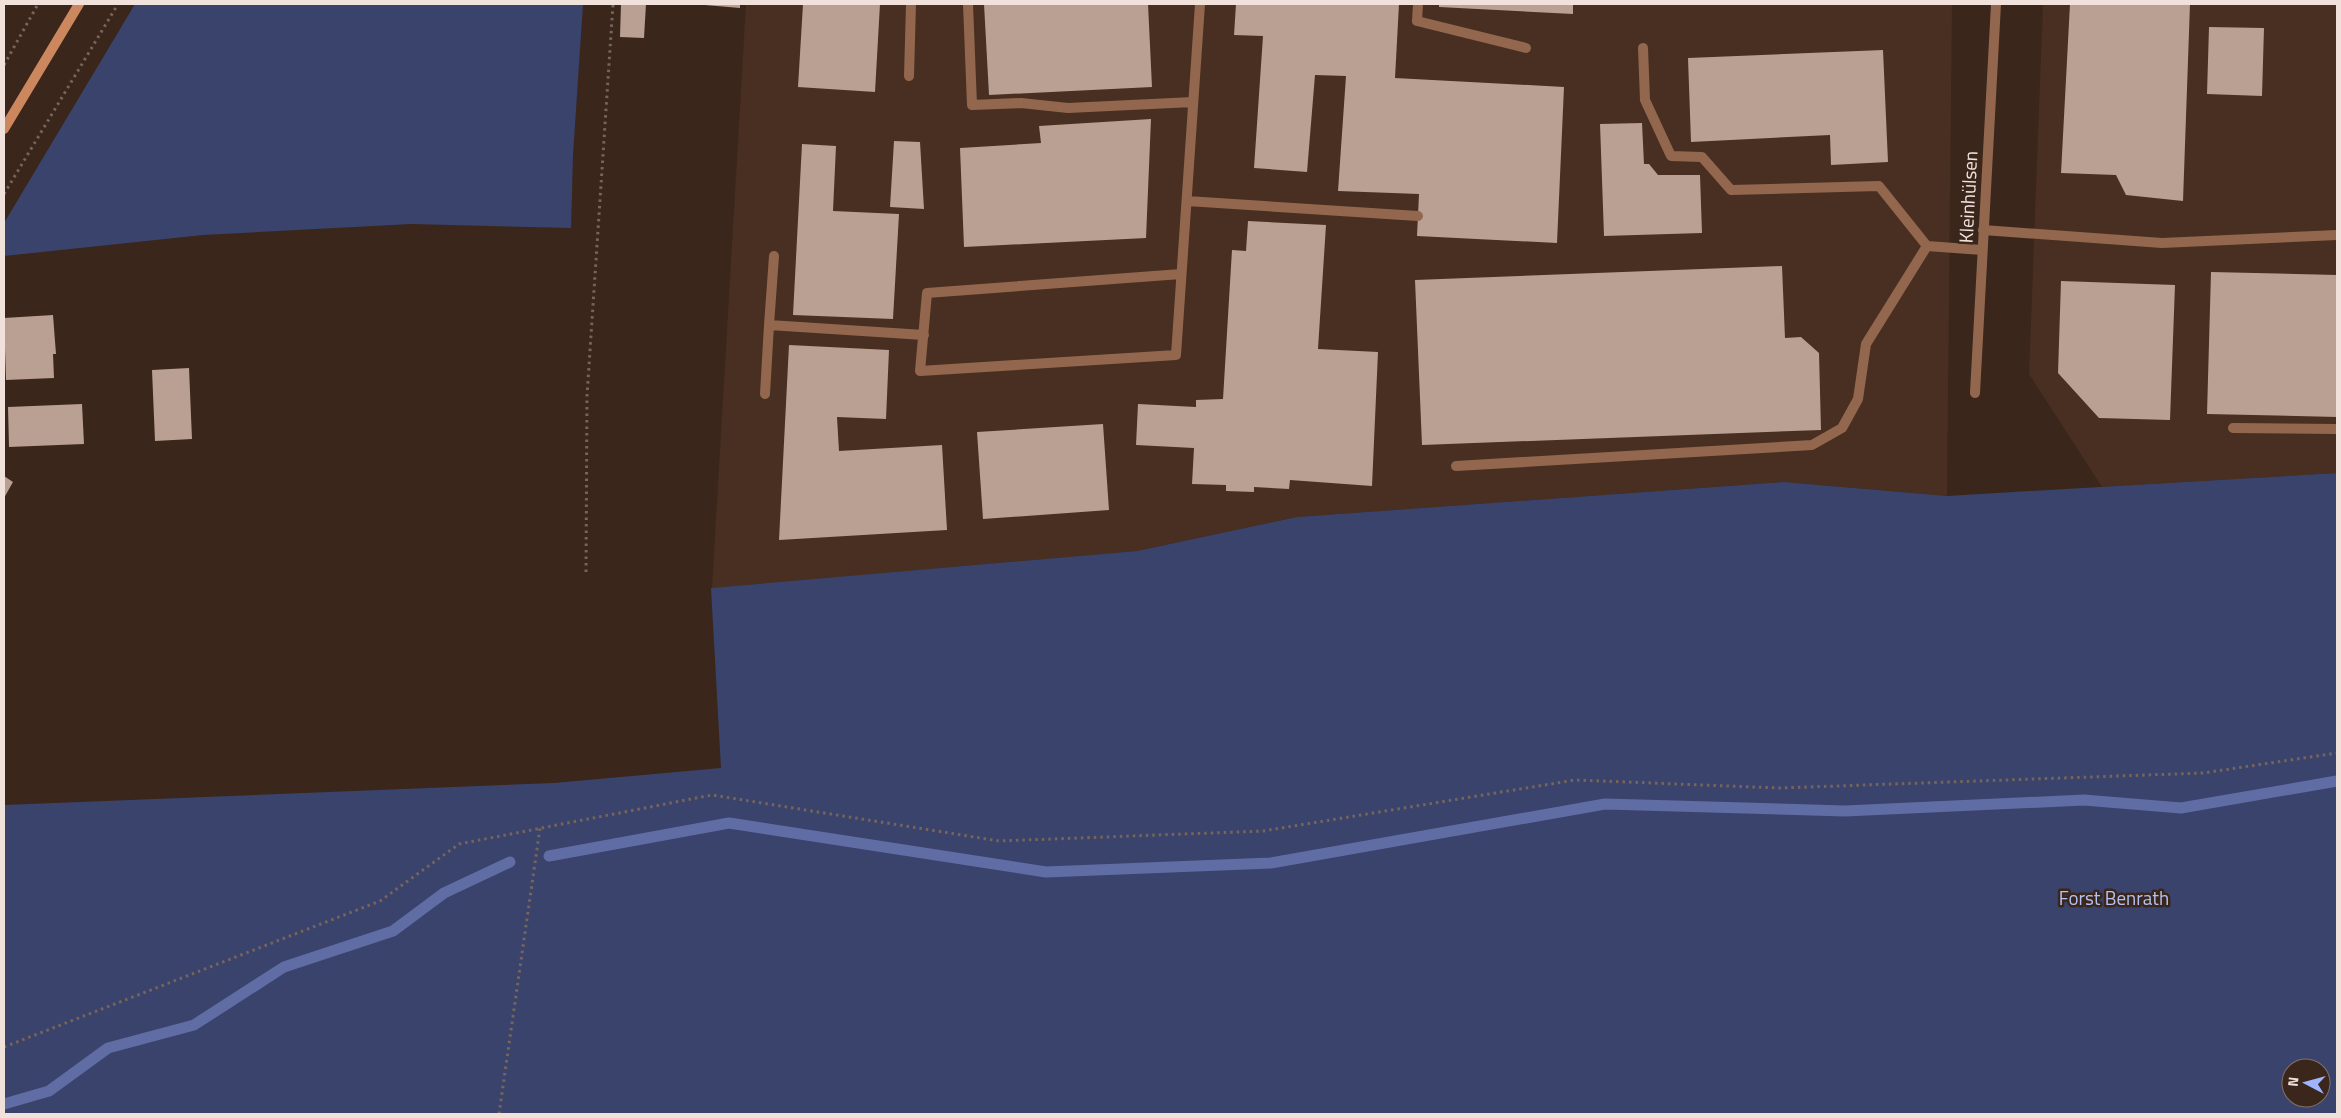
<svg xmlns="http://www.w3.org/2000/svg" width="2341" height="1118" viewBox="0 0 2341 1118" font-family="'Titillium Web',sans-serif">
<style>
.built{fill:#482f21}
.green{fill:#3a436c;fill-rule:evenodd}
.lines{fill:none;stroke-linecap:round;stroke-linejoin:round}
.stream{stroke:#606da5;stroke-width:11}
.building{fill:#b9a092}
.path{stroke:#77655b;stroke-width:3;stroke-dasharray:2.5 4;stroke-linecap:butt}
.service{stroke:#92674e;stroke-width:10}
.minor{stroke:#92674e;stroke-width:10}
.secondary{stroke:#cd875f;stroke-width:10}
.labels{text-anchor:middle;stroke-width:5;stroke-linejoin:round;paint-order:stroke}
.street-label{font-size:19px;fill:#f0e2db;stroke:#3a261b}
.park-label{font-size:19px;fill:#b4c2f3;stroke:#3a261b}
</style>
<rect width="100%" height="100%" fill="#3a261b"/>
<!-- built -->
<path class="built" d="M746 4H1952L1947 496 1784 482 1297 517 1137 551 712 588Z
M2043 4H2337V473L2102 487 2029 374Z"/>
<!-- green -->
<path class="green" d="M135 4H583L573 155 571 228 411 224 203 235 4 256V223Z
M2337 473V1114H4V805L554 783 721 768 711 588 1137 551 1297 517 1784 482 1947 496ZM2291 1068H2321V1098H2291Z"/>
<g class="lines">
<!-- stream -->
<path class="stream" d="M549 856 729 823 1046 872 1271 863 1605 804 1845 811 2084 800 2181 808 2337 781
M4 1104 49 1091 108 1048 194 1025 284 967 393 931 444 893 510 862"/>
</g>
<!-- building -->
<path class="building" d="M621 4H646L644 38 620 37Z
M693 4H740V8Z
M803 4H880L875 92 798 87Z
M984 4H1148L1152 87 989 95Z
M1236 4H1399L1395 78 1564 87 1557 243 1417 236 1419 194 1338 191 1346 76 1315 75 1307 172 1254 168 1263 36 1234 35Z
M1439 4H1573V14L1439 7Z
M2070 4H2190L2183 201 2126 195 2116 175 2061 173Z
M2209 27 2264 28 2262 96 2207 94Z
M1883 50 1888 162 1831 165 1830 135 1691 142 1688 58Z
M1151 119 1146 238 964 247 960 148 1041 143 1039 126Z
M1642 123 1644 164H1649L1658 175H1700L1702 233 1604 236 1600 124Z
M894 141 920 142 924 209 890 207Z
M802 144 836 146 833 211 899 214 893 319 793 315Z
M1248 221 1326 225 1318 349 1378 352 1372 486 1290 480 1289 489 1254 487V492L1226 491V485L1192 484 1194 448 1136 445 1138 404 1196 407V400L1223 399 1232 250 1246 251Z
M1782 266 1785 338 1801 337 1819 353 1821 430 1422 445 1415 280Z
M2211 272 2337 275V417L2207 414Z
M2061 281 2175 285 2170 420 2099 418 2058 373Z
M53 315 56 354H53L54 378 6 380 4 318Z
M789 345 889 350 886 419 837 417 839 451 942 445 947 530 779 540Z
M189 368 192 439 155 441 152 370Z
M82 404 84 444 9 447 8 407Z
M1103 424 1109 510 983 519 977 432Z
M4 476 13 482 4 498Z"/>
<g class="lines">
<!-- path -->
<path class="path" d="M4 65 38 4
M4 194 118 4
M586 572 587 396 613 4
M4 1047 380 901 459 844 712 795 999 841 1263 831 1575 780 1780 788 2203 773 2337 753
M499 1114 540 828"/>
<!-- service -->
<path class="service" d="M968 4 972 105 1021 103 1068 108 1193 102
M1418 4 1417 21 1526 48
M1643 48 1645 100 1671 156 1702 157 1731 190 1879 186 1927 246 1982 250
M909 76 911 4
M1187 201 1418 216
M1983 230 2162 243 2337 235
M774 256 769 325 924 335
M1181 274 927 293 920 371 1176 355 1200 4
M765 394 769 325
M2233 428 2337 429
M1456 466 1812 445 1842 428 1858 399 1866 344 1927 246"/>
<!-- minor -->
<path class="minor" d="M1975 393 1996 4"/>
<!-- secondary -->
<path class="secondary" d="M4 129 79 4"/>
</g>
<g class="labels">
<!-- street labels -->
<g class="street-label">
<text transform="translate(1968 197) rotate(-87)" y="7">Kleinhülsen</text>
</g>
<!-- park labels -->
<g class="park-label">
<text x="2114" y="905">Forst Benrath</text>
</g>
</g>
<!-- border -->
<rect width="2341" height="1118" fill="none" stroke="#f0e2db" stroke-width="10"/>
<!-- north arrow -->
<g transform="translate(2306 1083) rotate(276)"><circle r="24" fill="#3a261b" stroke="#837168"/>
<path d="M0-4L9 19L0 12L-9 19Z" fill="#a0b3fd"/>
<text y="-8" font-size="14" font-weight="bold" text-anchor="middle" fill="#f0e2db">N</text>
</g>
</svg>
